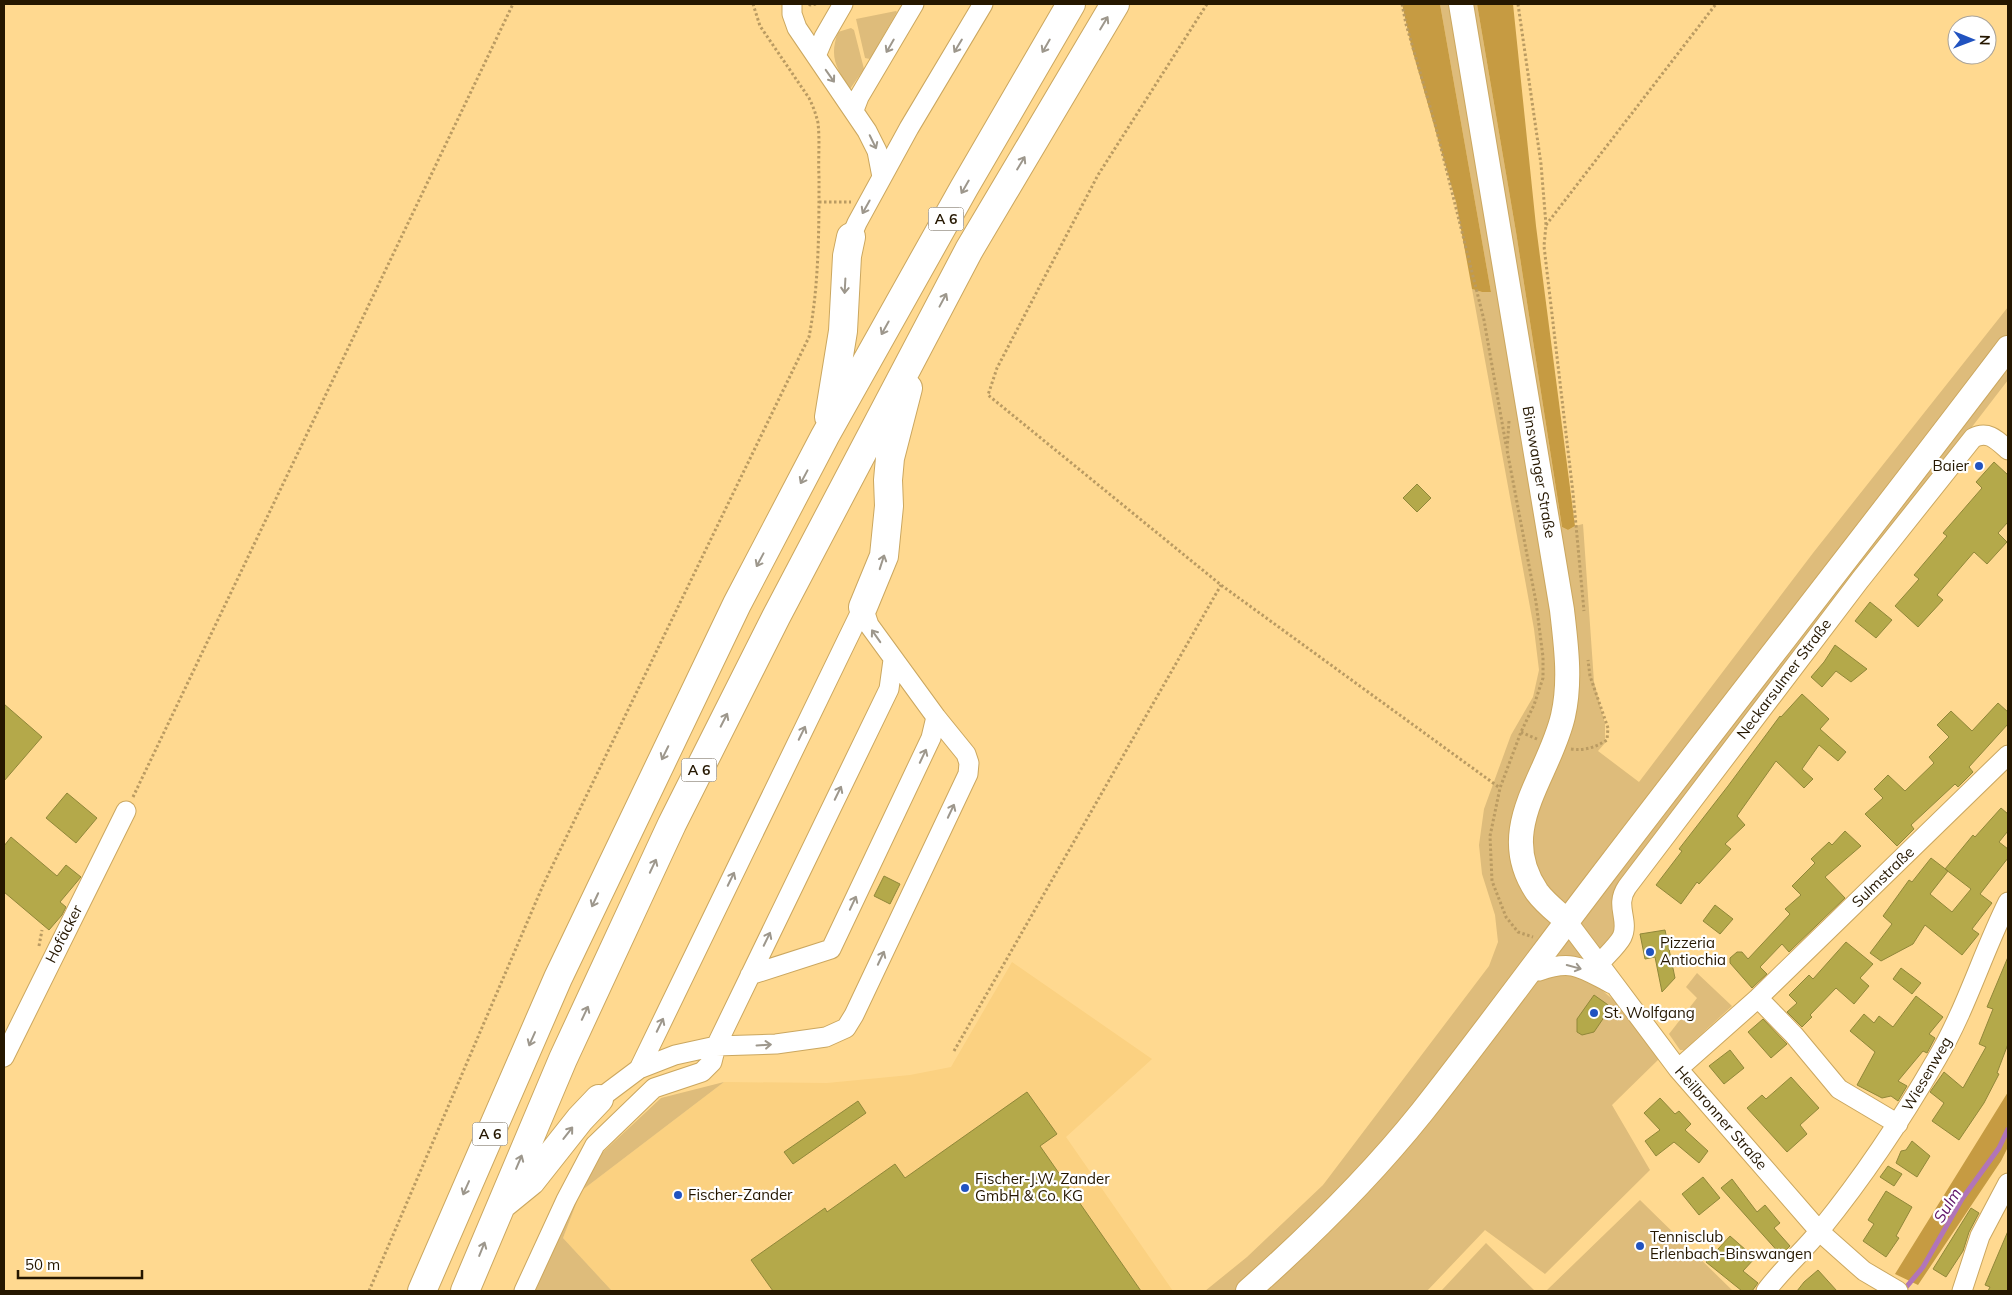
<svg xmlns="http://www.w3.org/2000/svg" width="2012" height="1295" viewBox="0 0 2012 1295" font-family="Mulish,sans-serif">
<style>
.built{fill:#fbd181}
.green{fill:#debc7b}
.forest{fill:#c69b42}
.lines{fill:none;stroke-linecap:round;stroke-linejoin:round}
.stream{stroke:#b175b8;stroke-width:5}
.building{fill:#b4a94a;stroke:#908739}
.minor-casing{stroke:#cba75f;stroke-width:21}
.major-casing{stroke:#cba75f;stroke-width:26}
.highway-casing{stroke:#cba75f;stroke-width:30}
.path{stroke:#ba9b62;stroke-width:3;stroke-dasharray:2.5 2.5;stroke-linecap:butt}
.minor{stroke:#fff;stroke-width:19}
.major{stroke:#fff;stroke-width:24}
.highway{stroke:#fff;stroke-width:28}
.oneway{stroke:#9d978c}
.poi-dot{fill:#2153c0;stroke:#fff;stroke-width:2}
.labels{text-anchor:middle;stroke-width:4.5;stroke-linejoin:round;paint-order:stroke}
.shield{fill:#fff;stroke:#665d4c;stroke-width:1}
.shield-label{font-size:14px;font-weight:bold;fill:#251700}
.poi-label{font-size:15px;fill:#251700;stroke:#fff;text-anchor:start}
.street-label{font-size:15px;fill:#251700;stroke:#fff}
.water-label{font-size:16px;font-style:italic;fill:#5f1468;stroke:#fff}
</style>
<rect width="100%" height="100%" fill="#ffd990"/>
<!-- built -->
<path class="built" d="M1012 962 1152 1059 1066 1137 1173 1291H612L563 1238 581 1191 724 1082 827 1083 910 1075 951 1067Z"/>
<!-- green -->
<path class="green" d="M1440 4H1477L1516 232 1562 527 1568 530 1575 526 1583 524 1594 682 1605 724V743L1598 751 1639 782 1813 553 2008 307V380L1620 885 1616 930 1581 973 1621 1006 1660 1058 1612 1105 1650 1170 1545 1274 1485 1230 1427 1291H1205L1247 1257 1323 1185 1489 966 1498 942 1495 915 1482 874 1479 845 1484 809 1511 735 1533 697 1539 670 1534 629 1472 289 1482 292H1491Z
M896 11 897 12 870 59 865 58 856 19Z
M851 28 854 30 864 69 850 89C836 68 829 57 838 32Z
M1697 973 1732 1006 1684 1050H1680L1669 1034 1697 998 1686 987Z
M724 1082 581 1191 563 1238 612 1291H528L587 1167 661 1098Z
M1640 1200 1733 1291H1546Z
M1486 1243 1535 1291H1441Z"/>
<!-- forest -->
<path class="forest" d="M1402 4H1440L1491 292H1482L1472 289 1456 202 1412 49Z
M1477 4H1513L1536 226 1575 526 1568 530 1562 527 1516 232Z
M2008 1092V1147L2001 1161 1918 1285 1895 1274Z"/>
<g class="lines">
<!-- stream -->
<path class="stream" d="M1903 1291 1923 1267 1962 1199 1999 1148 2008 1129"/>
</g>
<!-- building -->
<path class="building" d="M1994 462 2008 475V522L1998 533 2007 542 1987 564 1974 552 1937 595 1943 600 1918 627 1895 606 1919 579 1914 575 1947 536 1943 533 1982 488 1976 482Z
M1417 484 1431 498 1417 512 1403 498Z
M1870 602 1892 620 1876 638 1855 621Z
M1835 645 1867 669 1851 682 1836 671 1822 687 1811 677 1824 662Z
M1802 694 1829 719 1820 729 1846 752 1838 761 1819 745 1802 769 1813 779 1804 788 1776 761 1737 816 1745 825 1725 844 1731 849 1699 884 1697 882 1681 904 1656 885 1682 851 1679 849 1728 786 1780 716 1781 717Z
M1998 703 2008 712V724L1969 767 1973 772 1958 787 1955 784 1911 825 1914 829 1897 846 1865 814 1883 798 1874 789 1888 775 1905 791 1934 763 1929 757 1949 737 1937 725 1951 711 1972 731Z
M4 704 42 737 4 781Z
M67 793 97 818 76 843 46 818Z
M2001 808 2008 814V831L1999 842 2008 849V858L1980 894 1992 903 1972 929 1979 934 1962 955 1925 925 1913 944 1881 961 1870 953 1892 924 1883 916 1909 880 1912 882 1931 858 1948 871 1930 894 1952 912 1971 889 1945 869 1973 835 1975 837Z
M1845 831 1861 846 1825 877 1845 898 1789 952 1782 944 1760 967 1767 974 1752 988 1730 963V958L1737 952H1742L1748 959 1790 914 1785 909 1801 895 1792 886 1815 863 1811 859 1829 842 1832 845Z
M11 837 57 876 66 865 81 877 60 902 66 907 62 915 49 930 4 892V846Z
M884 876 900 884 890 904 874 896Z
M1715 905 1733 919 1720 934 1703 921Z
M1665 930 1675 978 1662 992 1655 957 1645 959 1640 934Z
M1846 942 1873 964 1860 978 1869 986 1854 1004 1836 988 1810 1015 1812 1017 1802 1027 1787 1012 1797 1003 1789 995 1809 975 1813 979Z
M2008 957V1044L1997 1073 1999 1074 1984 1103 1959 1140 1932 1121 1944 1103 1930 1092 1944 1072 1963 1088 1986 1047 1979 1044 1993 1009 1987 1007Z
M1901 968 1921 983 1912 994 1893 979Z
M1594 995 1611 1007 1594 1032 1582 1035 1577 1032V1019Z
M1916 996 1943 1017 1929 1034 1935 1038 1927 1053 1923 1051 1898 1081 1907 1086 1898 1101 1891 1096 1882 1098 1857 1085 1875 1052 1850 1031 1864 1014 1874 1023 1879 1016 1893 1027Z
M1763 1019 1787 1044 1771 1058 1748 1032Z
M1730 1050 1744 1068 1724 1084 1709 1066Z
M1791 1077 1819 1108 1800 1125 1807 1134 1787 1152 1747 1108 1762 1095 1766 1099Z
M1027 1092 1057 1134 1040 1146 1141 1291H773L751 1260 825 1208 827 1212 895 1164 905 1178Z
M1660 1098 1675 1114 1679 1111 1691 1124 1685 1130 1708 1151 1699 1163 1674 1142 1656 1156 1645 1141 1660 1130 1644 1113Z
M858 1101 866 1113 793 1164 784 1152Z
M1912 1141 1930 1156 1917 1177 1896 1163 1901 1151 1906 1150Z
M1888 1166 1902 1174 1894 1186 1880 1177Z
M1703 1177 1720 1198 1699 1215 1682 1194Z
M1732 1179 1757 1212 1765 1205 1780 1223 1774 1228 1790 1246 1781 1255 1721 1188Z
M1886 1191 1912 1207 1896 1236 1899 1238 1886 1257 1863 1241 1874 1224 1868 1220Z
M1971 1208 1979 1213 1969 1232 1963 1251 1946 1277 1933 1269Z
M2008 1231V1291H1988L1990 1287 1985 1285Z
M1730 1236 1755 1258 1743 1271 1758 1283 1752 1291H1742L1706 1262Z
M1818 1270 1837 1291H1797L1804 1282Z"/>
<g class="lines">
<!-- minor casing -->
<g class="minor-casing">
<path id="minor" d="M792 4V14L797 28 867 131 877 151 882 177
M816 56 824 37 843 4
M854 110 859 97 914 4
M851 237 857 223 909 128 983 4
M1567 921 1678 1069 1820 1232 1864 1271 1898 1291
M1599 964C1605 957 1618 945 1622 937 1630 920 1614 906 1627 887L1860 580 1973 438C1988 430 1997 440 2008 450
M1533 966 1539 971C1573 959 1581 968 1612 984
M750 975 831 949 931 738 936 717
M1758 998 1794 1035 1839 1089 1898 1124
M4 1057 126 811
M639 1069 863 607
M1678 1069 1758 998 2008 755
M599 1099 639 1069 675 1055 716 1046 776 1044 826 1037 846 1028 854 1015 968 774 969 763 966 754 936 717 869 625 863 607
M524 1291 566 1200 595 1145 654 1088 702 1072 712 1062 716 1046 889 689 893 660
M1766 1291C1782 1269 1804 1251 1821 1229 1864 1176 1902 1119 1936 1060 1966 1010 1982 954 2008 902
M1962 1291 1980 1236 2008 1183"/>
</g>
<!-- major casing -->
<g class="major-casing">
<path id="major" d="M1461 4 1562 610C1566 645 1571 681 1563 716 1549 777 1494 829 1537 892 1545 903 1557 912 1567 921
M1248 1291C1310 1236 1370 1177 1422 1112 1486 1031 1547 947 1610 865 1742 692 1877 521 2008 348"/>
</g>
<!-- highway casing -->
<g class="highway-casing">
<path id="highway" d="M829 417 843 331 847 256 851 237
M863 607 884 556 889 506 888 480 890 458 908 388
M504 1203 531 1181 580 1119 599 1099
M422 1291 558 978 737 604 825 436 964 188 1071 4
M465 1291 563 1059 672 824 776 617 969 250 1115 4"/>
</g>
<!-- path -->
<path class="path" d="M809 4 810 5 816 4
M1207 4 1098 175 997 368 988 395 1221 585 1500 788
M1402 4 1406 24 1434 120 1484 320 1506 445
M1518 4 1541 164 1546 225 1544 246 1573 493 1584 611
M819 202H851
M1546 225 1716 4
M1509 421 1507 450 1536 602 1543 657V678L1534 705 1521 732 1500 788 1490 836 1492 881 1506 917 1518 932 1533 937
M1521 732 1537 739
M1571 749C1585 751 1596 747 1607 740L1608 728 1590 676 1588 660
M133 797 513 4
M39 946 42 930
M954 1051 1221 585
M369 1291 544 883 809 337C819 285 819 230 819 177 818 159 820 141 818 123 816 114 813 106 809 98L760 26 753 4"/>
<!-- minor -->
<use href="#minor" class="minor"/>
<!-- major -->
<use href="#major" class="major"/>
<!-- highway -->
<use href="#highway" class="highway"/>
</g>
<!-- one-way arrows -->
<defs><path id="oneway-shaft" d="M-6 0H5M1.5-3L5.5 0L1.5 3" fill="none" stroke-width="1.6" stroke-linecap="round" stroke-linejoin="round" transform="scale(1.25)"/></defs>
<g class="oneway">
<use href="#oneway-shaft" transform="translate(1104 23) rotate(-59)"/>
<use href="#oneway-shaft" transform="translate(890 46) rotate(120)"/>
<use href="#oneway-shaft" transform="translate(958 46) rotate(121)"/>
<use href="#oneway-shaft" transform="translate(1046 46) rotate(120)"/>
<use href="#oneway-shaft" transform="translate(830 76) rotate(55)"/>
<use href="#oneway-shaft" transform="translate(873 142) rotate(64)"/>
<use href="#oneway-shaft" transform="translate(1021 163) rotate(-59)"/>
<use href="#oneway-shaft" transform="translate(965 187) rotate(120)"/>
<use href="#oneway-shaft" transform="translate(866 207) rotate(119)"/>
<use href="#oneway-shaft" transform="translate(845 286) rotate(93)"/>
<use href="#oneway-shaft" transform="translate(943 300) rotate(-62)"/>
<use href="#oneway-shaft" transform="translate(885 328) rotate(119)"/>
<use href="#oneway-shaft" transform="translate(804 477) rotate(118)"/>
<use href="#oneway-shaft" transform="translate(760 560) rotate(118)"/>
<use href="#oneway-shaft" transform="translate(882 562) rotate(-72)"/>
<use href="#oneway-shaft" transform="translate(876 636) rotate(-125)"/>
<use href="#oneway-shaft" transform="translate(724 720) rotate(-63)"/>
<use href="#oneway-shaft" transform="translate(802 733) rotate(-64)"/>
<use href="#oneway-shaft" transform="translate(665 753) rotate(116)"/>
<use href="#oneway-shaft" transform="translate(923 756) rotate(-65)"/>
<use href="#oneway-shaft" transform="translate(838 793) rotate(-64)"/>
<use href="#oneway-shaft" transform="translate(951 811) rotate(-65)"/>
<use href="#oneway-shaft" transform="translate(653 866) rotate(-65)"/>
<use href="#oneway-shaft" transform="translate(731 879) rotate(-64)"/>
<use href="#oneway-shaft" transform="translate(595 900) rotate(115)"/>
<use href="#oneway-shaft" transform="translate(853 903) rotate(-65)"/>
<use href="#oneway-shaft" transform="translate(767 939) rotate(-64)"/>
<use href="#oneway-shaft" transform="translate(881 958) rotate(-65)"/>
<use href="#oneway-shaft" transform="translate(1574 967) rotate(15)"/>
<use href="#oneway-shaft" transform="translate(585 1013) rotate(-65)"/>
<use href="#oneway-shaft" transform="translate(660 1025) rotate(-64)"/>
<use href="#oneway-shaft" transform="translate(532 1039) rotate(114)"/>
<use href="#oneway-shaft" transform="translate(764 1045) rotate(-4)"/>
<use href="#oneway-shaft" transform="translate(568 1133) rotate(-52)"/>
<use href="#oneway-shaft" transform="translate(519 1162) rotate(-67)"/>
<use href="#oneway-shaft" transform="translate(466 1188) rotate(114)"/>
<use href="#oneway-shaft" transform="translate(482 1249) rotate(-68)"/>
</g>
<!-- markers -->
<g class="poi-dot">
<circle cx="1979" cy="466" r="5"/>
<circle cx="1650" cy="952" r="5"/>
<circle cx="1594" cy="1013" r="5"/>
<circle cx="965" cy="1188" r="5"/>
<circle cx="678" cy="1195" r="5"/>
<circle cx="1640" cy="1246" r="5"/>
</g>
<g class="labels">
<!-- shield labels -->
<g class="shield">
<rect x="928.5" y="207.5" width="35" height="23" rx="4"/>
<rect x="681.5" y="758.5" width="35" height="23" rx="4"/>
<rect x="472.5" y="1122.5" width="35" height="23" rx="4"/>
</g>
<g class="shield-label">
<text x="946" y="224">A 6</text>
<text x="699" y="775">A 6</text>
<text x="490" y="1139">A 6</text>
</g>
<!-- poi labels -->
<g class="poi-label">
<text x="1969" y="471" text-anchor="end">Baier</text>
<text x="1660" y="948">Pizzeria<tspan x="1660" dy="17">Antiochia</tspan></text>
<text x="1604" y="1018">St. Wolfgang</text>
<text x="975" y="1184">Fischer-J.W. Zander<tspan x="975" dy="17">GmbH &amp; Co. KG</tspan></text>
<text x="688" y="1200">Fischer-Zander</text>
<text x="1650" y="1242">Tennisclub<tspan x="1650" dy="17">Erlenbach-Binswangen</tspan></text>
</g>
<!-- street labels -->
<g class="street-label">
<text transform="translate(1539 472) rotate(80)" y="5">Binswanger Straße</text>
<text transform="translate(1784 679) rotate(-53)" y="5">Neckarsulmer Straße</text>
<text transform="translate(1883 877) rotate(-44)" y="5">Sulmstraße</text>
<text transform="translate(64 934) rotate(-63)" y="5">Hofäcker</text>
<text transform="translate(1927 1074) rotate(-60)" y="5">Wiesenweg</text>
<text transform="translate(1721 1118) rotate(49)" y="5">Heilbronner Straße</text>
</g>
<!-- water labels -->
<g class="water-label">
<text transform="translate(1947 1205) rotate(-58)" y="6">Sulm</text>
</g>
</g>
<!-- border -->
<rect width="2012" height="1295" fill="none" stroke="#251700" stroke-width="10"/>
<!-- north arrow -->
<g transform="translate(1972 40) rotate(91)"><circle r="24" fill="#ffffff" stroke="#a8a299"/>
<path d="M0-4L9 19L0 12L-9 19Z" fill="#2153c0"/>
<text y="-8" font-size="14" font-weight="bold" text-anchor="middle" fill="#251700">N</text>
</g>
<!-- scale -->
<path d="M18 1270v8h124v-8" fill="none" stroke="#251700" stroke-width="2.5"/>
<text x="25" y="1270" font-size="15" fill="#251700" stroke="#ffffff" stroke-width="4" paint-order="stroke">50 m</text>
</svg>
